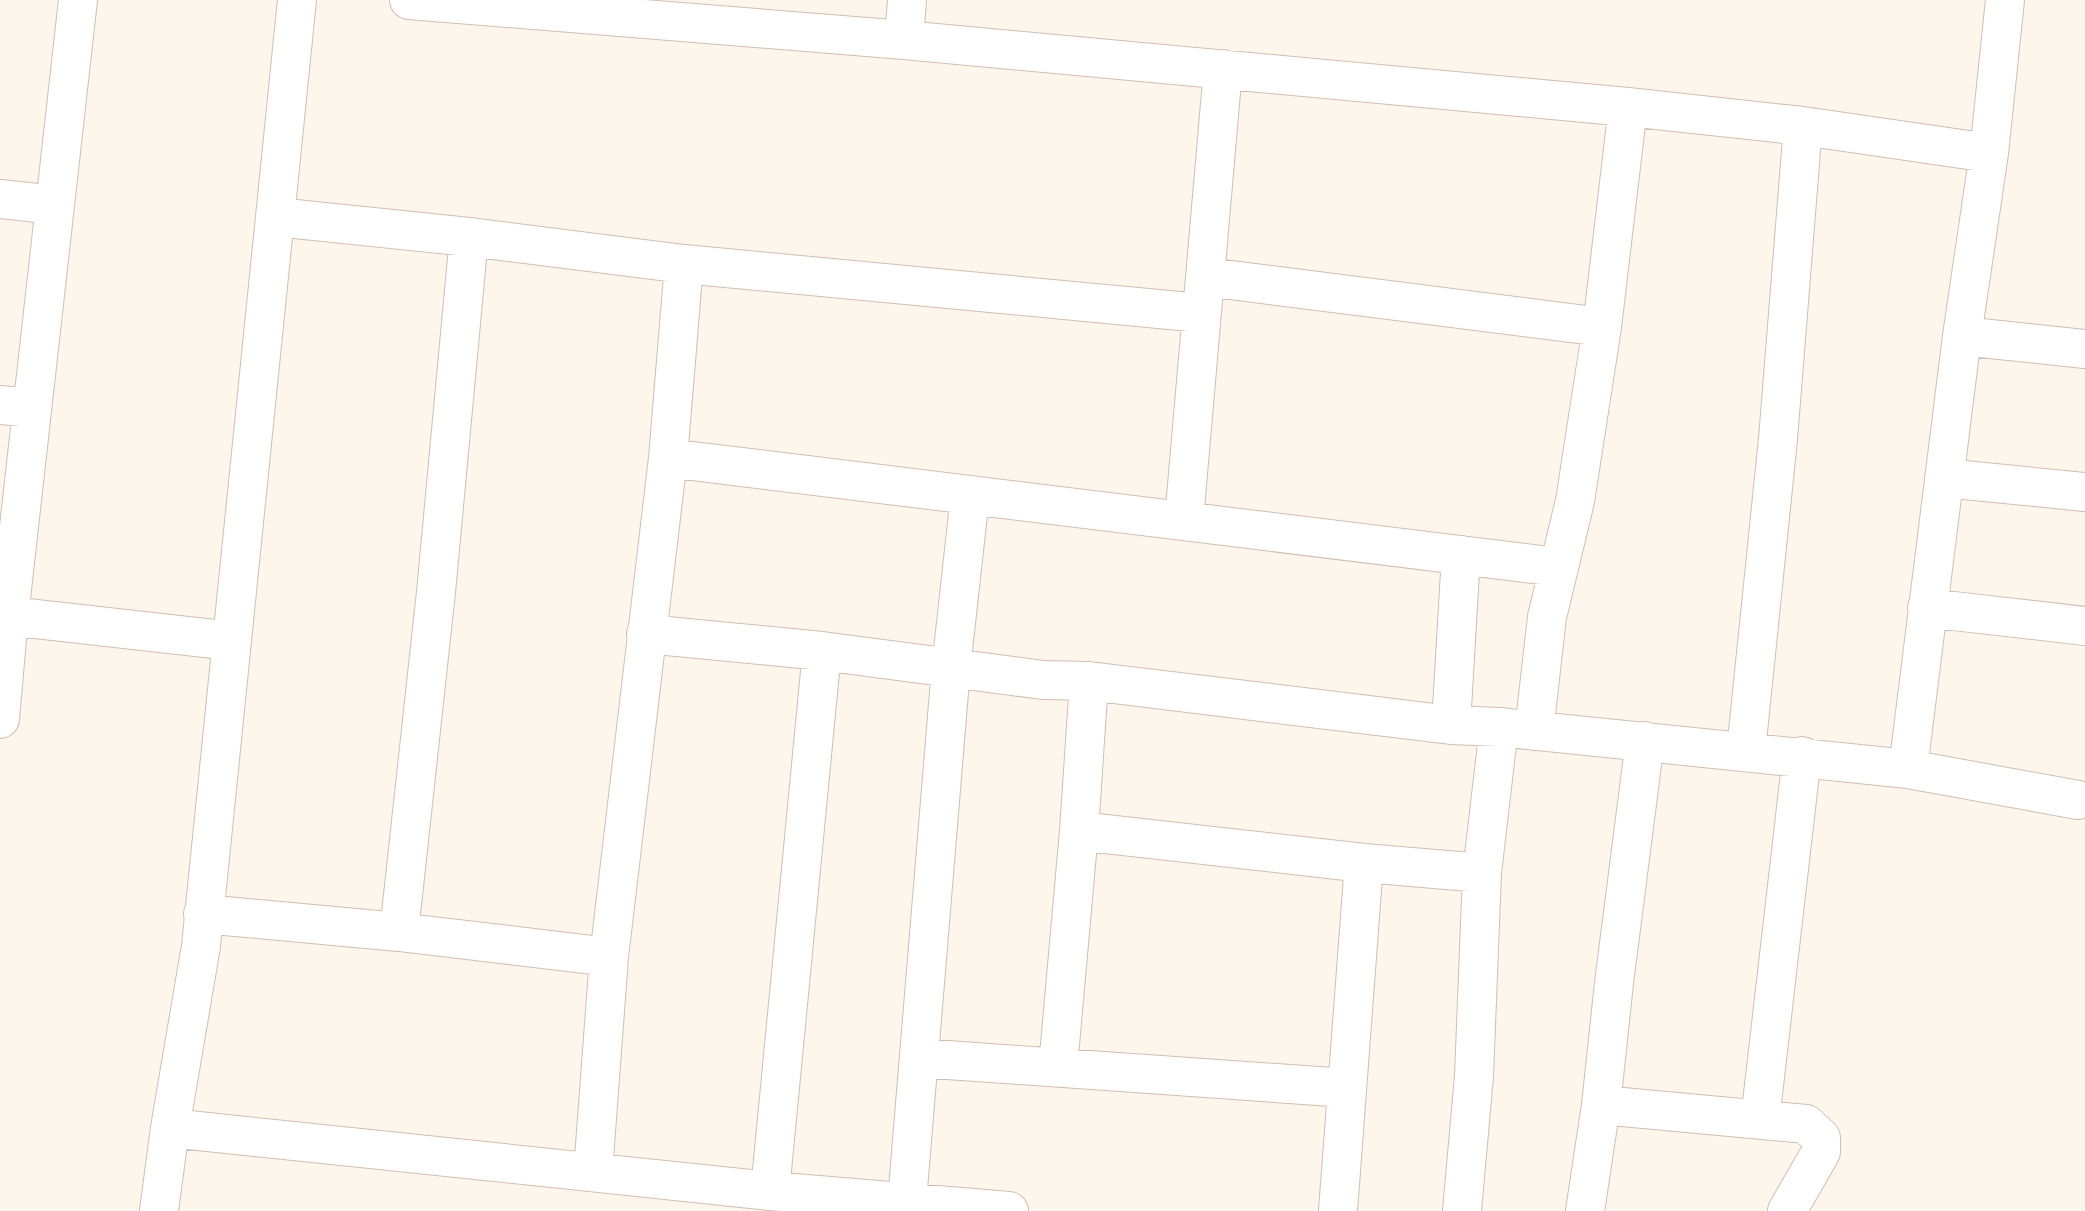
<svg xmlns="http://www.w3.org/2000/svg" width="2085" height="1211" viewBox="0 0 2085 1211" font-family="'IBM Plex Sans',sans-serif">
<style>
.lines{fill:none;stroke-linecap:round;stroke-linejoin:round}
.street-casing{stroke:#d1beb0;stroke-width:40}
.street{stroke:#fff;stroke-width:38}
</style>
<rect width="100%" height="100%" fill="#fdf6ec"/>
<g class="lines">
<!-- street casing -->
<g class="street-casing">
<path id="street" d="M409 0 904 40 1628 107 1803 126 1989 153
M904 40 907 0
M0 199 55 205
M276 217 469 237 684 264 1201 313
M1207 277 1602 327
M1962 336 2085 349
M0 405 32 408
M668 458 1558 567
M1944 478 2085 492
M1184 520 1223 69
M1927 608 2085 626
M9 616 232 641
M646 634 822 651 1043 680 1089 681 1451 725 1499 727 1908 769 2078 800
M0 719 9 616 78 0
M1451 725 1461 555
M1534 731 1547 617 1575 501 1602 327 1628 107
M1746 751 1778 439 1803 126
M1908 769 1962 336 1989 153 2005 0
M1079 831 1364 863 1482 873
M203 914 399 932 609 957
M399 932 436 592 469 237
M919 1058 1347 1088
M1058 1067 1079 831 1089 681
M1601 1105 1806 1124 1821 1138V1152L1787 1211
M1760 1120 1802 756
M170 1128 770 1191 1009 1211
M593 1172 609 957 668 458 684 264
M770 1191 822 651
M907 1201 951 668 970 496
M159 1211 170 1128 201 946 297 0
M1338 1211 1364 863
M1462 1211 1474 1076 1482 873 1499 727
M1585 1211 1601 1105 1614 983 1645 741"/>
</g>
<!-- street -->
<use href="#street" class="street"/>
</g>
</svg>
